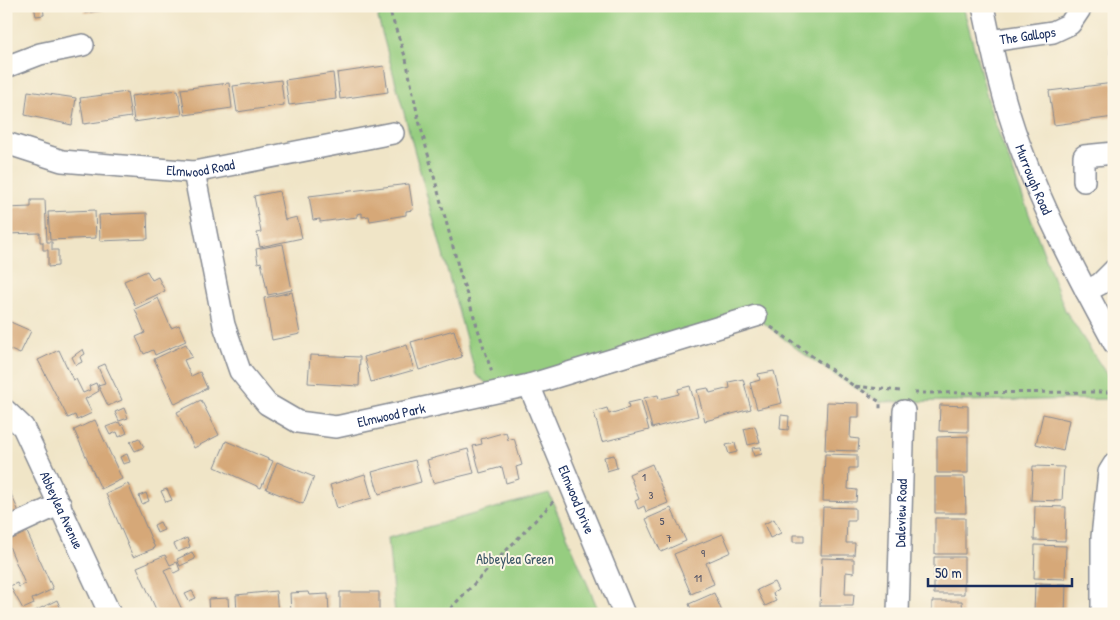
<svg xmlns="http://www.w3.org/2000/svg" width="1120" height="620" viewBox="0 0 1120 620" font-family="'Patrick Hand',sans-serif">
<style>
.green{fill:#96cd80;stroke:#587e6f}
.building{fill:#d6a878}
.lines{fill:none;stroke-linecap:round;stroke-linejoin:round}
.minor-casing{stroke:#868a92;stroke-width:24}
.path{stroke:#868a92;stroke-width:3;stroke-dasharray:4 4;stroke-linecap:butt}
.minor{stroke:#fff;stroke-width:21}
.labels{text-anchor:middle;stroke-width:4;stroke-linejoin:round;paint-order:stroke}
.number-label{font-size:11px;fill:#4a4d64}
.street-label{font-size:14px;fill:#1b2f5e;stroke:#fcf5e5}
.park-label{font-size:14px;fill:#3a5666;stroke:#fcf5e5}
</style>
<rect width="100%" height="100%" fill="#fcf5e5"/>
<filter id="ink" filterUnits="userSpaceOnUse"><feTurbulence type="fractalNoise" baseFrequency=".02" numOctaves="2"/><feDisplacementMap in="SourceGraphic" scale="10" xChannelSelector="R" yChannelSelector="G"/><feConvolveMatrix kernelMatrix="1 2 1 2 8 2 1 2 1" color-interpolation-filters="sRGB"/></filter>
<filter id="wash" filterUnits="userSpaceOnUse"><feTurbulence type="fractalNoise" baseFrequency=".0096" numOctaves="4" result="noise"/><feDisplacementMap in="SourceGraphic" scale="20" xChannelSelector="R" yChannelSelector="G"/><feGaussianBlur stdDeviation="1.12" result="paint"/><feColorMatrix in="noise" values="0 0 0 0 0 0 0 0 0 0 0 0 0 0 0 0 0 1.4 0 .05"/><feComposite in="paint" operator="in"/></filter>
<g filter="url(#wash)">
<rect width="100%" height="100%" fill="#f0e5c7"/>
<!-- green -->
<path class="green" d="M384 6H963L992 115 1065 310 1114 386V399L880 402 842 380 801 352 756 317 498 392 476 375 378 18Z
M549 493 600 614H395L388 538Z"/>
<g id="blocks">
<!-- building -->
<path class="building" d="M34 6H43L44 15 36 16Z
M84 6H104V10L85 13Z
M1112 25H1114V55L1110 54Z
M384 66 388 92 340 99 337 73Z
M333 73 336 99 289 105 285 80Z
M281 80 284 105 237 112 233 86Z
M229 83 232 108 185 115 181 89Z
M1114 83V117L1054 125 1049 91Z
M178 90 182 115 134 122 131 96Z
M28 91 76 98 72 125 25 115Z
M127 92 131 117 84 124 80 98Z
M409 184 413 210 406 211V215L370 221 369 216 362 217V213L357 214V217L320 222V219L313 220 309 196Z
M279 191 285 220 297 217 302 238 260 247 257 233 261 232 254 196Z
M31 200H45L47 242H52V250H58V266L48 267V250H43V242H40V233L6 234V208L31 207Z
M95 210 96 238 50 240 48 212Z
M147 213 148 239 100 241 99 215Z
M283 244 292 290 268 295 261 262 258 263 256 249Z
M147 271 152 280 158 277 165 291 135 305 124 281Z
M292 292 300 334 272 340 264 298Z
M158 298 171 328 179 325 186 341 155 355 153 350 144 354 136 337 145 333 135 309Z
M6 320 31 331 20 354 6 348Z
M454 330 462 357 419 370 411 342Z
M186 344 192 357 184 360 191 376 200 372 207 388 175 404 154 359Z
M407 345 414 370 371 382 364 357Z
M83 349 85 354 80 357 82 362 76 365 72 357Z
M59 350 73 380 76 379 83 393 90 390 89 386 96 383 99 391 85 399 92 413 77 420 75 415 68 418 38 360Z
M310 355 360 357 359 386 308 383Z
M105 364 122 400 108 406 98 385 105 383 98 367Z
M774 371 782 403 757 409 750 383 760 380 758 374Z
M743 379 751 409 705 421 697 390 708 388 710 393 730 388 729 382Z
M690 386 698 416 652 428 644 398 658 395 659 399 679 394 678 389Z
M201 400 219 435 194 448 177 412Z
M641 400 649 430 602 442 594 412 607 408 609 414 629 408 628 403Z
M827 402 859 403V417H851L850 438 859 439 858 451 825 450Z
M940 405 968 406V432L939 431Z
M124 408 128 418 119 421 115 412Z
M1043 414 1069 420 1063 451 1036 444Z
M781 415 789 416 788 430 780 429Z
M95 420 122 479 101 489 74 430Z
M119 422 121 426 123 424 127 433 119 437 117 432 110 435 106 427Z
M755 426 760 442 748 445 744 429Z
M506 432 508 440 514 438 522 465 516 467 519 479 506 483 502 467 480 473 473 446 482 444 481 439Z
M968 436V473H937V437Z
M139 438 144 447 135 451 130 442Z
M226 441 273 461 261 488 215 467Z
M735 443 737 452 729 454 726 445Z
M761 447 762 454 754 456 752 448Z
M468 449 474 473 433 483 427 460Z
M127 454 130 462 123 464 120 457Z
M825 454 857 455V468H849L848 489 857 490 856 502 823 501Z
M614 455 617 468 607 471 604 457Z
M415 460 421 482 379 494 372 472Z
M277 462 314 477 303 504 266 489Z
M652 464 668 503 646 512 644 506 638 509 635 501 639 499 629 474Z
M1033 466 1064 467 1062 501 1031 500Z
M365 474 372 498 337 508 330 485Z
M935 477H965L966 513H935Z
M6 483 20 514 6 520Z
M128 484 155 548 133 557 106 494Z
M167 489 172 500 166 502 161 491Z
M146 493 149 501 142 504 139 496Z
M1035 506 1066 507 1065 541 1034 540Z
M823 507 855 508V521H847L846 543H855L854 555H821Z
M671 508 686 541 661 552 646 519Z
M935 518H965V554H935Z
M774 519 781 533 770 538 764 524Z
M160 522 164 530 157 533 154 525Z
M26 530 53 589 32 599 34 604 23 609 10 586 17 583 19 587 25 584 6 539Z
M723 534 731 552 706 563 714 584 691 594 674 554Z
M793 535H804V542H793Z
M187 538 190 547 178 552 174 544Z
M1035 545 1066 546 1065 579 1034 578Z
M192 552 195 559 180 566 177 559Z
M165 555 170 565 177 562 180 570 174 573 171 567 164 570 184 614H158L137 567Z
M934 557H964V594H934Z
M822 558 854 559V573L846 572 845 594H854L853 606H820Z
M774 582 778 590 773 593 776 601 765 606 757 590Z
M1035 583 1066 584 1065 614H1034Z
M192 591 196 598 189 601 185 594Z
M276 591 278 614H237L236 595Z
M308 592 309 595 328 594 329 614H291L290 593Z
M340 592H379V614H340Z
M714 593 723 614H693L689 604Z
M228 598 229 614H209L208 599Z
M57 600 63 614H34L33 612Z
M932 601H962L963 614H932Z
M821 610 854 611V614H821Z"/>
</g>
</g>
<g filter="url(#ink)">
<use href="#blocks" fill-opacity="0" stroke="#868a92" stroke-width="1"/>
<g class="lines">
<!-- minor casing -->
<g class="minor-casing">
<g id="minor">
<path id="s1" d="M983 6C993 54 1003 101 1020 146 1045 214 1079 279 1114 343"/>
<path id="s2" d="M990 41 1053 32 1070 24 1082 6"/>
<path d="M6 67 40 54 83 45"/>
<path id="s3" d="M6 143 62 161 194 172 393 133"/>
<path id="s4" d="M194 172 224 325 240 371 267 404 298 422 336 427 529 385 756 316"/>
<path d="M1084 181V156L1114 153"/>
<path d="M1086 291 1100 284 1114 270"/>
<path id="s5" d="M529 385 624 614"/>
<path id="s6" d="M6 411 23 427 110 614"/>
<path d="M6 529 60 504"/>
<path id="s7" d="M898 614 904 411"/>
<path d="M1102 614V537L1109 472 1114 464"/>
</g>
</g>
<!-- path -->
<path class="path" d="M388 6 406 59 418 117 460 273 492 373
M771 327 854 386 900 391
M855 386 880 402V409
M914 393 1114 392
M445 614 553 502 557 500"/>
<!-- minor -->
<use href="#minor" class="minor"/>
</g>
</g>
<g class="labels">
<!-- number labels -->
<g class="number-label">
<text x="644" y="481">1</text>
<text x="651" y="499">3</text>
<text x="662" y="525">5</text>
<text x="669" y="542">7</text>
<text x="703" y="557">9</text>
<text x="698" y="582">11</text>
</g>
<!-- street labels -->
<g class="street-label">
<text dy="5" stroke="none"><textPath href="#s2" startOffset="38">The Gallops</textPath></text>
<text dy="5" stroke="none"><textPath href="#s3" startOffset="198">Elmwood Road</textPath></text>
<text dy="5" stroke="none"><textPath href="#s1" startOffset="181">Murrough Road</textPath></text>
<text dy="5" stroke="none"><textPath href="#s4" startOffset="378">Elmwood Park</textPath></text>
<text dy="5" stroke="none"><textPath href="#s5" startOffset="124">Elmwood Drive</textPath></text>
<text dy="5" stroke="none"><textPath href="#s6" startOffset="115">Abbeylea Avenue</textPath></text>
<text dy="5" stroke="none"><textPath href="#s7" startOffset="101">Daleview Road</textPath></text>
</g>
<!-- park labels -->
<g class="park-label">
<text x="515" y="564">Abbeylea Green</text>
</g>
</g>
<!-- margin -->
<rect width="1120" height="620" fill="none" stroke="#fcf5e5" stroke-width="25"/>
<!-- scale -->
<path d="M928 578v8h144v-8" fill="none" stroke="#1b2f5e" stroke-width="2.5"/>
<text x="935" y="578" font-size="15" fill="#1b2f5e" stroke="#fcf5e5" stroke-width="4" paint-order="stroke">50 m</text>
</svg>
